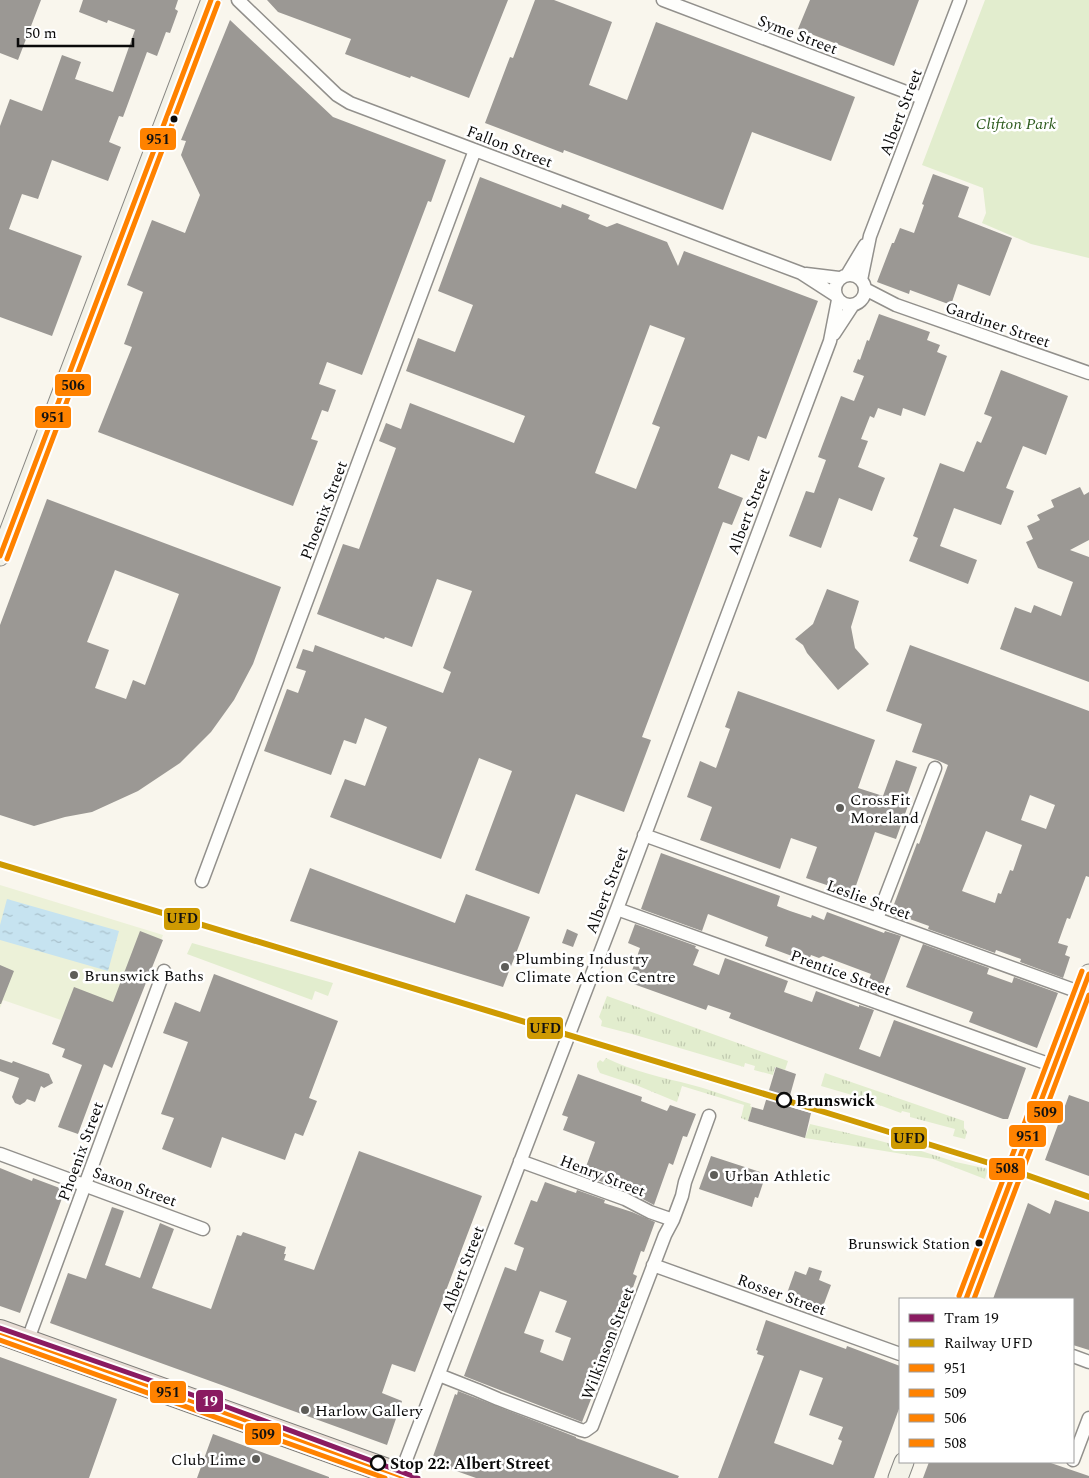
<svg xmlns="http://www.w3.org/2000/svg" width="1089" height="1478" viewBox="0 0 1089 1478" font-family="Spectral,serif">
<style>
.grass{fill:url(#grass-tufts)}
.park{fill:#e2edce}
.pitch{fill:#ecf1d8}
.water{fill:url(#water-ripples)}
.building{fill:#9b9894;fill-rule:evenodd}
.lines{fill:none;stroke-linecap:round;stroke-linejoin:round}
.street-casing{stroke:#92908c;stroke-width:15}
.secondary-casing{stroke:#888783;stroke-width:21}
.highway-casing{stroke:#7f7e7a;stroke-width:26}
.street{stroke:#fefefc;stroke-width:12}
.secondary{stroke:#f3f2e8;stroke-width:19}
.highway{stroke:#e7dcd4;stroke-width:24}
.bus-1-casing{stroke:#fff;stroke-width:9}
.bus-2-casing{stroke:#fff;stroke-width:9}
.bus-3-casing{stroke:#fff;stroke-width:9}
.bus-4-casing{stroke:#fff;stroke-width:9}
.bus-1{stroke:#ff8200;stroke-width:5}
.bus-2{stroke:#ff8200;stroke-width:5}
.bus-3{stroke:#ff8200;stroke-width:5}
.bus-4{stroke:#ff8200;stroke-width:5}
.rail-1-casing{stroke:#fff;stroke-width:10}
.rail-1{stroke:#ce9a02;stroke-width:6}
.tram-1-casing{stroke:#fff;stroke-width:9}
.tram-1{stroke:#8a1b61;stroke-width:5}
.bus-dot{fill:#0a0a0a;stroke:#fff;stroke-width:2}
.poi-dot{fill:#5e5d59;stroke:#fff;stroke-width:2}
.stop-dot{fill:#fff;stroke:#0a0a0a;stroke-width:2.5}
.labels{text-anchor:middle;stroke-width:5;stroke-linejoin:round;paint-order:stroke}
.bus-label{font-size:15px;fill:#0a0a0a;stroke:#fff;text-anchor:end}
.street-label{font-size:16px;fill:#0a0a0a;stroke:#fff}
.park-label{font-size:16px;font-style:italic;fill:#2e5c1f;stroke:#fff}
.poi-label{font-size:16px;fill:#0a0a0a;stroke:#fff;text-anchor:start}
.stop-label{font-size:16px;font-weight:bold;fill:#0a0a0a;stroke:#fff;text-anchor:start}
.line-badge{stroke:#fff;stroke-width:2}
.badge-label{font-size:14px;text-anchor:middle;font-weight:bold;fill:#fff}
.pale-badge-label{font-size:14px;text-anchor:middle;font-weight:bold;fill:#111}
</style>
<defs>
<pattern id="grass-tufts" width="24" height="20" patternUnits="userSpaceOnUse" patternTransform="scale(1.25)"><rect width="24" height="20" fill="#e2edce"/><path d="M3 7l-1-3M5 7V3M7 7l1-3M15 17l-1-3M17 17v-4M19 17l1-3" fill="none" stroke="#c1cab0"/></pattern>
<pattern id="water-ripples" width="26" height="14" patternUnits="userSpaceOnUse" patternTransform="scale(1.25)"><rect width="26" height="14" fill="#c6e3f0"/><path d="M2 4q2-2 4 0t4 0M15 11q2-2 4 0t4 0" fill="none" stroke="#a9c1cc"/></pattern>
</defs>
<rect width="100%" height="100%" fill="#f9f6ed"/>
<!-- grass -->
<path class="grass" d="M607 996 788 1061 785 1070 775 1067 773 1075 754 1070 755 1066 745 1063 744 1067 632 1034 601 1026 602 1021 599 1017Z
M606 1058C634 1072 662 1077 692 1085 712 1090 732 1098 751 1104L750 1106 752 1107 748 1121 741 1118 744 1105 682 1086 677 1102 636 1085 600 1073 597 1067V1063L600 1060 603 1062Z
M825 1073 964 1121V1128L967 1132 965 1139 953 1136 955 1129 910 1117V1113L902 1111 901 1113 852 1095 821 1086Z
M810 1124 873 1139 914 1150H918L956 1162 988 1169 985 1179 933 1159 805 1138Z"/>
<!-- park -->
<path class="park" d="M985 0H1089V258L1031 244 982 223 986 213 983 188 922 165Z
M192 943 333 983 328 996 315 991 312 1000 187 954Z"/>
<!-- pitch -->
<path class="pitch" d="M0 885 163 935 121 1044 61 1020 3 1000 0 1008Z"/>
<!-- water -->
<path class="water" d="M7 899 119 931 108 971 0 940V925Z"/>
<!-- building -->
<path class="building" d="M0 0H41L18 60 0 53Z
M83 0H178L175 9 178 11 170 33 166 32 157 56 147 52 123 117 119 116 109 142 121 147 108 181 52 160 38 199 22 194 9 229 82 256 52 336 0 317V126L10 99 42 111 62 55 81 62 75 79 113 92 135 30 108 20 107 23 79 12Z
M267 0H508L469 98 411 76 410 78 345 54 351 39 278 12Z
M535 0H554L612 22 589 85 627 100 656 22 855 97 831 161 752 132 723 210 564 150 563 153 485 123 510 57 513 58Z
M810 0H919L894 66 798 29Z
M230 20 333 117 446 160 431 202 428 201 362 375 327 362 319 384 336 390 328 412 322 410 311 439 318 441 293 506 98 432 132 347 124 344 143 292 127 285 152 220 185 233 200 195 181 155 186 141 181 140Z
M933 174 969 187 958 217 1012 238 990 296 958 284 951 305 910 290 909 294 877 282 892 243H894L900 228 914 233 924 205 922 204Z
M480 177 561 208 562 204 590 215 588 219 607 227 617 223 667 242 678 266 684 251 818 301 766 439 758 436 749 461 731 454 718 488 743 498 732 525 723 522 642 737 651 740 624 812 576 794 539 894 475 870 512 771 479 758 441 859 330 817 345 779 365 786 387 727 365 718 356 744 344 740 331 775 264 751 287 689 298 693 306 671 296 668 303 649 313 652 315 645 443 693 451 672 443 668 472 591 437 579 412 647 385 637 384 639 317 614 343 544 359 549 396 448 379 441 386 423 401 429 410 403 514 443 525 416 406 371 418 338 455 352 473 305 438 291ZM650 325 685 338 652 424 660 427 636 489 595 473Z
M879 314 930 332 927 340 940 345 937 352 947 356 925 416 903 408 901 416 878 408 874 418 870 416 861 439 868 441 858 467 885 478 882 485 872 511 839 498 821 548 789 536 806 491 814 493 826 460 818 457 841 396 854 401 864 376 853 372 858 359 860 360 867 340 869 341Z
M1001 370 1068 396 1046 455 1023 446 1006 488 1014 491 1001 525 954 508 940 546 977 560 968 584 909 561 918 538 913 536 940 463 964 472 977 441 981 443 992 417 984 414Z
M1080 487 1084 495 1089 492V540L1070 550 1089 557V682L1000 649 1015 607 1031 613 1034 605 1061 616 1073 582 1038 568 1026 542 1033 539 1027 526 1040 520 1037 515 1054 507 1051 500Z
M47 499 281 587 253 664 234 700 211 732 180 763 138 791 92 812 65 817 34 826 0 815V625ZM115 570 179 594 145 685 133 680 126 699 95 688 109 650 87 642Z
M827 589 859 601 851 627 855 648 869 664 838 690 807 653 803 645 795 639 813 624Z
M910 645 1089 711V877L1086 876 1070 919 1067 918 1058 943 1068 946 1065 955 1070 957 1063 978 1020 962 1021 959 996 950 995 953 928 929 929 926 907 918 906 921 890 915 917 843 919 844 948 765 937 760 912 752 922 724 886 711ZM1030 795 1055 805 1046 829 1021 820ZM986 831 1022 845 1013 871 1010 870 1001 894 998 893 995 903 962 891Z
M738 691 875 740 858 788 883 796 896 760 917 767 906 798 910 800 896 839 875 832 853 894 806 878 817 847 791 838 780 869 700 840 712 807 687 797 700 761 716 768 730 729 725 727Z
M661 853 780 896 777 906 790 911 811 918 812 915 824 920 827 912 884 933 885 931 901 936 879 995 865 989 871 974 823 956 819 958 811 955 808 962 765 946 768 937 708 914 702 931 641 909Z
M310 868 455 923 466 894 530 917 503 987 290 921Z
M635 924 696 946 695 948 699 950 693 965 719 975 725 958 788 981 784 992 812 1002 816 991 859 1007V1005L874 1010 859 1049 880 1057 894 1020 1026 1068 1008 1119H1003L729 1018 731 1013 708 1005 706 1010 628 982 640 948 628 943Z
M567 929 578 934 573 947 562 943Z
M140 931 163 940 112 1068 104 1064 78 1134 58 1127 82 1065 62 1057 65 1049 52 1044 74 987 113 1002Z
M923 944 989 968 987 974 1012 983 1014 977 1058 993 1037 1048 969 1022 973 1012 906 987Z
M0 965 14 971 1 1004H0Z
M214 974 338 1021 309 1098 317 1101 303 1136 295 1133 285 1160 222 1137 211 1168 162 1149 174 1118 161 1114 188 1042 163 1033 175 1002 200 1012Z
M0 1059 12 1063 13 1061 49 1074 53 1083 44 1088 41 1086 35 1102 27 1099 25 1102 20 1105 15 1103 12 1097 19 1078 0 1071Z
M776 1067 796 1074 787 1106 811 1113 805 1138 748 1121 752 1107 763 1110Z
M578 1074 642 1097 641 1101 667 1111 670 1105 696 1114 687 1137 683 1136 673 1165 669 1163 654 1205 637 1196 639 1190 613 1180 611 1185 583 1175 595 1142 563 1130 568 1117 562 1115Z
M1069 1095 1089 1102V1176L1045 1160Z
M359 1151 482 1196 415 1372 392 1364 382 1393 402 1401 387 1445 50 1323 68 1273 86 1279 112 1207 124 1211 105 1265 140 1278 160 1223 174 1229 152 1288 211 1309 237 1235 241 1236 243 1232 286 1247 284 1254H286L284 1260 314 1270Z
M711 1156 766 1174 758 1198 755 1197 752 1207 699 1189Z
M0 1168 32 1181 33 1178 65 1190 20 1313 0 1306Z
M545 1182 576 1193 577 1190 605 1200 604 1203 632 1212 655 1222 644 1252 641 1251 633 1274 637 1276 617 1332 612 1330 599 1365 595 1363 584 1390 593 1394 582 1422 464 1376 505 1267 516 1271 524 1248 514 1244 531 1200 537 1202ZM540 1291 567 1301 555 1332 571 1338 563 1361 540 1352 544 1340 524 1333Z
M1055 1200 1089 1212V1350L1073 1345V1299H993L1028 1203 1050 1214Z
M809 1267 822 1271 819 1280 831 1285 822 1309 786 1296 795 1271 806 1275Z
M766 1320 846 1349 847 1346 900 1366V1406L874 1478H718L764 1356 757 1354 758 1351 756 1350ZM800 1370 823 1378 809 1415 843 1427 838 1439 842 1441 833 1465 774 1443Z
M0 1357 117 1399 89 1478H0Z
M458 1391 576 1437V1438L679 1476 678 1478H476L431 1462 455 1394 457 1395Z
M213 1434 329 1477V1478H197Z
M929 1462H1048L1089 1476V1478H923Z"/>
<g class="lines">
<!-- street casing -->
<g class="street-casing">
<path id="street" d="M238 0 337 95 350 103 801 273 835 295
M663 0 922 98
M806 274 839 278
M835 290a15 15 0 1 1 30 0a15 15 0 1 1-30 0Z
M847 275 865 245
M861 280 870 236 960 0
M865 289 896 305 1089 373
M834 334 853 305
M644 835 1082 993
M202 881 475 150
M617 909 1054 1066
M877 919 935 768
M0 1154 203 1229
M520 1161 625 1199 650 1212 673 1220
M653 1265 900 1354
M27 1342 164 971
M1073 1356 1089 1362
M439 1375 477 1390 498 1399 581 1430 585 1431 592 1426 665 1235 673 1220 682 1196 685 1182 709 1116
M1073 1460 1089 1418
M399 1478 617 909 830 341 838 300"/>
</g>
<!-- secondary casing -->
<g class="secondary-casing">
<path id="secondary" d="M0 556 211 0
M966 1299 1089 974
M898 1478 904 1462"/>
</g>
<!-- highway casing -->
<g class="highway-casing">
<path id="highway" d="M0 1332 407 1478"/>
</g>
<!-- street -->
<use href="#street" class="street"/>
<!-- secondary -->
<use href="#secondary" class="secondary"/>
<!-- highway -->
<use href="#highway" class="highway"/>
<!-- bus-1 casing -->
<g class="bus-1-casing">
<path id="bus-1" d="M0 556 211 0
M966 1299 1089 974
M0 1332 407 1478"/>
</g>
<!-- bus-2 casing -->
<g class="bus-2-casing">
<path id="bus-2" d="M974 1299 1089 995
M0 1340 385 1478"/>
</g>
<!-- bus-3 casing -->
<g class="bus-3-casing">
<path id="bus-3" d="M7 559 218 3"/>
</g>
<!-- bus-4 casing -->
<g class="bus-4-casing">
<path id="bus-4" d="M959 1296 1082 971"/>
</g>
<!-- bus-1 -->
<use href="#bus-1" class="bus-1"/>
<!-- bus-2 -->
<use href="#bus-2" class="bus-2"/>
<!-- bus-3 -->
<use href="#bus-3" class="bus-3"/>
<!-- bus-4 -->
<use href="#bus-4" class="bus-4"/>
<!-- rail-1 casing -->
<g class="rail-1-casing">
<path id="rail-1" d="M0 864 821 1111 1015 1171 1089 1197"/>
</g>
<!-- rail-1 -->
<use href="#rail-1" class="rail-1"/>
<!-- tram-1 casing -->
<g class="tram-1-casing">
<path id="tram-1" d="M0 1328 227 1407 418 1478"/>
</g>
<!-- tram-1 -->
<use href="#tram-1" class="tram-1"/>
</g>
<!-- markers -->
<g class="bus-dot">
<circle cx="174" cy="119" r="4.5"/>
<circle cx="979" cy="1243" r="4.5"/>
</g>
<g class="poi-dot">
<circle cx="840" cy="808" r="5"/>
<circle cx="505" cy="967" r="5"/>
<circle cx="74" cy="975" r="5"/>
<circle cx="714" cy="1175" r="5"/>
<circle cx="305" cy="1410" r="5"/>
<circle cx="256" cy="1459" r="5"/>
</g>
<g class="stop-dot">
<circle cx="784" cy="1100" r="7"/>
<circle cx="378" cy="1463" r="7"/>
</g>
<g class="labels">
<!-- bus labels -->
<g class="bus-label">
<text x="970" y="1249">Brunswick Station</text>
</g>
<!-- street labels -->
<g class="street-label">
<text transform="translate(798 34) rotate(21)" y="6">Syme Street</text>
<text transform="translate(900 112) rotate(-69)" y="6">Albert Street</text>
<text transform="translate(510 146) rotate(21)" y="6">Fallon Street</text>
<text transform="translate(998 324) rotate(19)" y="6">Gardiner Street</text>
<text transform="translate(323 510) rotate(-69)" y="6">Phoenix Street</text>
<text transform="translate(748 511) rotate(-69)" y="6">Albert Street</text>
<text transform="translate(606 890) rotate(-69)" y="6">Albert Street</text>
<text transform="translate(869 899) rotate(20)" y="6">Leslie Street</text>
<text transform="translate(841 972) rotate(20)" y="6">Prentice Street</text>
<text transform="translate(80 1151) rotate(-70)" y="6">Phoenix Street</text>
<text transform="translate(603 1175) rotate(21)" y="6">Henry Street</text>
<text transform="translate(135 1186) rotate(20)" y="6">Saxon Street</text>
<text transform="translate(462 1269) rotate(-69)" y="6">Albert Street</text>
<text transform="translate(782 1294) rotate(20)" y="6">Rosser Street</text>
<text transform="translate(607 1343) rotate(-69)" y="6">Wilkinson Street</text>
</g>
<!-- park labels -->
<g class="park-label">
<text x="1016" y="129">Clifton Park</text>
</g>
<!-- poi labels -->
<g class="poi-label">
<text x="850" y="805">CrossFit<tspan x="850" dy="18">Moreland</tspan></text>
<text x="515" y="964">Plumbing Industry<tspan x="515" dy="18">Climate Action Centre</tspan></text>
<text x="84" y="981">Brunswick Baths</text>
<text x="724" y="1181">Urban Athletic</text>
<text x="315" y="1416">Harlow Gallery</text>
<text x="246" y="1465" text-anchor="end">Club Lime</text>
</g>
<!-- stop labels -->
<g class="stop-label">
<text x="796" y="1106">Brunswick</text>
<text x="390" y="1469">Stop 22: Albert Street</text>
</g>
</g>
<g class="line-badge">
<rect x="139" y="127" width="38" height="24" rx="5" fill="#ff8200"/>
<rect x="54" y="373" width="38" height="24" rx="5" fill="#ff8200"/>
<rect x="34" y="405" width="38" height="24" rx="5" fill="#ff8200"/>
<rect x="163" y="907" width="38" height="24" rx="5" fill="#ce9a02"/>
<rect x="526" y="1016" width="38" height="24" rx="5" fill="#ce9a02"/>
<rect x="1026" y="1100" width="38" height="24" rx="5" fill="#ff8200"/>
<rect x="1008" y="1124" width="39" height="24" rx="5" fill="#ff8200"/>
<rect x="890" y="1126" width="38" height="24" rx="5" fill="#ce9a02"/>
<rect x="988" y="1157" width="38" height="24" rx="5" fill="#ff8200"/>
<rect x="149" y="1380" width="38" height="24" rx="5" fill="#ff8200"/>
<rect x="195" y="1389" width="29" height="24" rx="5" fill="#8a1b61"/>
<rect x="244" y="1422" width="38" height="24" rx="5" fill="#ff8200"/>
</g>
<g class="badge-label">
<text x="210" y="1406">19</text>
</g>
<g class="pale-badge-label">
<text x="158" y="144">951</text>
<text x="73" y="390">506</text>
<text x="53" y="422">951</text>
<text x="182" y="923">UFD</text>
<text x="545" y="1033">UFD</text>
<text x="1045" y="1117">509</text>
<text x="1028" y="1141">951</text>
<text x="909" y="1143">UFD</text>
<text x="1007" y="1173">508</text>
<text x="168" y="1397">951</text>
<text x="263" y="1439">509</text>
</g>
<!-- legend -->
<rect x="899" y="1298" width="175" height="165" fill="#ffffff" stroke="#9d9d9d"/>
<rect x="909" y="1314" width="25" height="8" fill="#8a1b61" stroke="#9d9d9d"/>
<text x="944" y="1323" font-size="15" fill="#0a0a0a">Tram 19</text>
<rect x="909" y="1339" width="25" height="8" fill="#ce9a02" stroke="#9d9d9d"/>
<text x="944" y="1348" font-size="15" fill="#0a0a0a">Railway UFD</text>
<rect x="909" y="1364" width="25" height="8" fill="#ff8200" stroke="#9d9d9d"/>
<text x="944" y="1373" font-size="15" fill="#0a0a0a">951</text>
<rect x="909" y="1389" width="25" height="8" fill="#ff8200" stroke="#9d9d9d"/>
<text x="944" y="1398" font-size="15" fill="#0a0a0a">509</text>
<rect x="909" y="1414" width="25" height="8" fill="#ff8200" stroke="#9d9d9d"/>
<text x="944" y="1423" font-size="15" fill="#0a0a0a">506</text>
<rect x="909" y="1439" width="25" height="8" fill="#ff8200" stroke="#9d9d9d"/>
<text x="944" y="1448" font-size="15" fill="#0a0a0a">508</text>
<!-- scale -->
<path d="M18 38v8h115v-8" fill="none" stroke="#0a0a0a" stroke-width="2.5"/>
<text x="25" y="38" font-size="15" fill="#0a0a0a" stroke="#ffffff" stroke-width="4" paint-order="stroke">50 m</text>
</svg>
